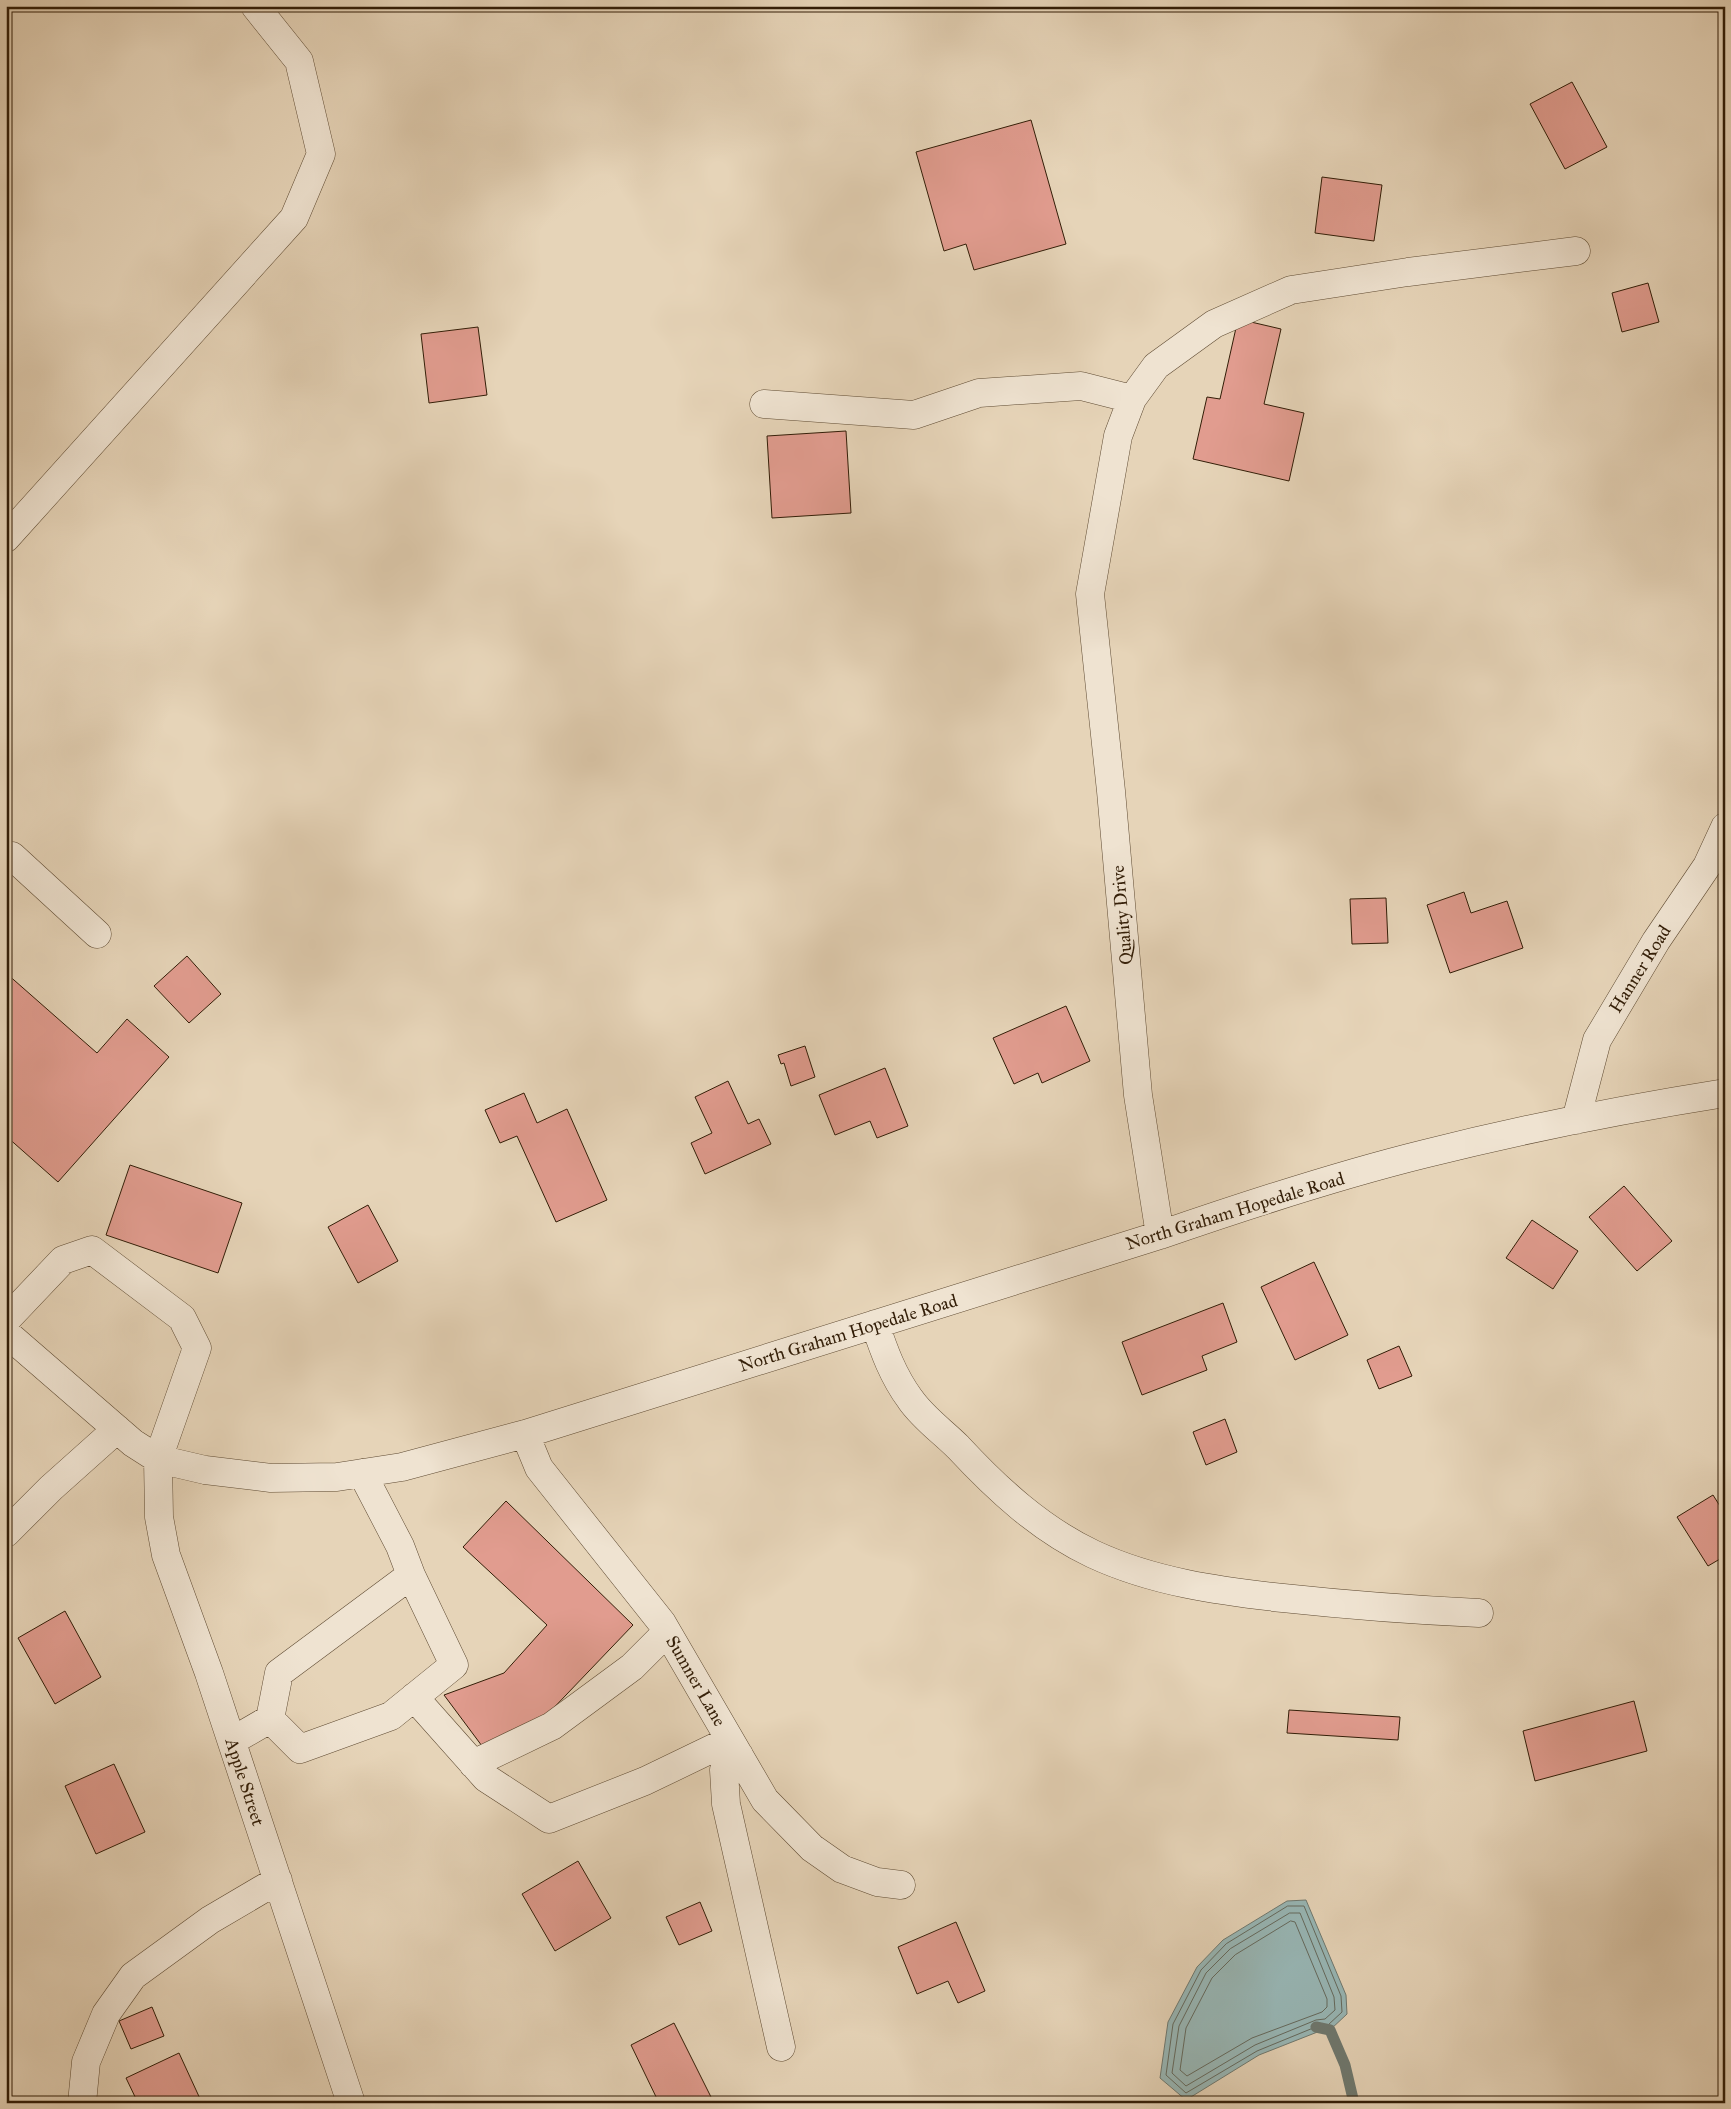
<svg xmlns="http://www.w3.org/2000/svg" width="1731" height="2109" viewBox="0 0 1731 2109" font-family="'IM FELL Great Primer',serif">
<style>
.water{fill:#98b7b6;stroke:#6f7970}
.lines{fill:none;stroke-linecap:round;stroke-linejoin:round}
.shore{stroke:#656a5e;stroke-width:1}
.stream{stroke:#6f7970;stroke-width:11}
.building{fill:#e19c8f;stroke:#321d07}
.minor-casing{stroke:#5f4b33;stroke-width:29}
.minor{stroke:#efe3d1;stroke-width:28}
.labels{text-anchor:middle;stroke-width:4;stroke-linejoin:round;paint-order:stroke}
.street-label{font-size:18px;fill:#321d07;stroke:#efe3d1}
</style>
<rect width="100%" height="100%" fill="#e6d4b8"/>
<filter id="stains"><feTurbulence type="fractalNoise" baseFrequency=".004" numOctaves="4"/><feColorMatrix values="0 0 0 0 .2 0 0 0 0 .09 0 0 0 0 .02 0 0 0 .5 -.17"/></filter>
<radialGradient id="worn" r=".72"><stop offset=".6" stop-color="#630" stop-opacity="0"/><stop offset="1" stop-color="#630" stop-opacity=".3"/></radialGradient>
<!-- water -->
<path class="water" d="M1306 1900 1346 1995 1347 2014 1330 2030 1320 2031 1259 2055 1186 2100 1160 2078 1168 2022 1197 1967 1223 1940 1287 1901Z"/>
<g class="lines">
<!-- shore -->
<path class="shore" d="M1288 1906H1304L1341 1996 1342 2012 1328 2025 1318 2026 1257 2051 1186 2093 1166 2075 1173 2024 1201 1970 1226 1944Z
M1290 1913H1300L1334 1997 1335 2010 1325 2019 1316 2020 1255 2045 1186 2086 1172 2073 1179 2026 1206 1973 1230 1949Z
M1291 1921 1295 1922 1327 1999V2007L1322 2012 1252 2038 1187 2076 1180 2070 1186 2028 1212 1978 1235 1955Z"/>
<!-- stream -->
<path class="stream" d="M1316 2027 1330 2030 1345 2065 1354 2103"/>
</g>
<!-- building -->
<path class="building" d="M1572 82 1607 147 1565 169 1530 104Z
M1031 120 1066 244 974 270 966 244 944 251 916 152Z
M1322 177 1382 185 1374 241 1315 233Z
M1648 283 1659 322 1622 332 1612 293Z
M1238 319 1281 329 1264 404 1304 413 1289 481 1193 459 1207 397 1220 399Z
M478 327 487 395 429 403 421 334Z
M846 431 851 513 772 518 767 436Z
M1464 892 1471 913 1507 901 1523 948 1450 973 1427 905Z
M1386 898 1388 943 1352 944 1350 899Z
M187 956 221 994 189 1023 154 986Z
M6 973 97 1053 127 1019 169 1057 58 1182 6 1136Z
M1066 1006 1090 1061 1042 1083 1038 1073 1014 1084 993 1038Z
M805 1046 815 1077 791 1086 784 1063 781 1064 778 1055Z
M885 1068 908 1126 877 1138 870 1121 835 1135 819 1095Z
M728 1081 748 1124 759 1119 771 1144 705 1174 691 1143 712 1133 695 1097Z
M524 1093 537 1123 567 1109 607 1200 556 1222 517 1136 500 1143 485 1110Z
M130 1165 242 1203 218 1273 106 1235Z
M1624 1186 1672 1241 1637 1271 1589 1217Z
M368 1205 398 1261 358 1283 328 1227Z
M1532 1220 1578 1251 1553 1289 1506 1258Z
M1314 1262 1348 1335 1295 1360 1261 1287Z
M1223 1303 1237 1342 1202 1356 1207 1370 1142 1395 1122 1342Z
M1399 1346 1412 1376 1379 1389 1367 1360Z
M1225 1419 1237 1452 1206 1465 1193 1432Z
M1713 1495 1725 1514V1556L1708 1566 1677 1517Z
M506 1501 633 1625 544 1718 482 1746 444 1695 504 1673 547 1625 463 1547Z
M65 1611 101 1677 55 1704 18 1638Z
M1634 1701 1647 1751 1535 1781 1523 1731Z
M1289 1710 1400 1717 1398 1740 1287 1733Z
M114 1764 145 1832 96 1854 65 1786Z
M578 1861 611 1918 555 1951 522 1894Z
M700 1902 712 1931 679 1945 666 1917Z
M956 1922 985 1991 958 2003 948 1981 917 1994 898 1947Z
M152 2007 164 2036 131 2049 119 2021Z
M674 2023 714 2103H659L631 2045Z
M179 2053 202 2103H138L126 2078Z"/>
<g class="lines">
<!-- minor casing -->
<g class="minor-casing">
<path id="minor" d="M764 404 914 415 979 393 1081 386 1132 399
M6 538 294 218 321 154 299 61 255 6
M6 858 12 856 97 934
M1576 1120 1597 1040 1656 941 1707 866 1725 827
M1160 1235 1138 1095 1111 791 1090 594 1118 436 1132 399 1156 366 1214 324 1291 290 1408 272 1576 251
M6 1320 63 1260 92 1250 182 1318 197 1348 158 1459 159 1517 166 1555 209 1673 351 2103
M875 1324C884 1351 893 1376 910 1399 923 1418 942 1431 958 1447 997 1489 1040 1529 1093 1554 1153 1582 1219 1591 1283 1598 1348 1605 1413 1610 1479 1613
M6 1333 133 1443 158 1459 205 1470 271 1478 337 1477 402 1467 525 1434 1160 1235C1247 1205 1335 1176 1424 1154 1523 1129 1624 1109 1725 1093
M525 1434 539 1468 662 1623 765 1800 812 1848 842 1869 877 1882 901 1885
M6 1533 51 1488 117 1429
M414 1697 486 1778 549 1819 645 1781 730 1740
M270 1719 300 1749 391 1716 454 1665 411 1575
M232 1741 270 1719 279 1673 411 1575 400 1546 362 1473
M739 1755 724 1770 726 1804 781 2047
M473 1764 552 1726 632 1667 667 1632
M82 2103 86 2062 106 2014 133 1976 210 1920 278 1880"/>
</g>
<!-- minor -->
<use href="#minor" class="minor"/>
</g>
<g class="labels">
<!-- street labels -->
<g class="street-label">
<text transform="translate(1122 915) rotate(-95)" y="6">Quality Drive</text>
<text transform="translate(1640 969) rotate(-58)" y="6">Hanner Road</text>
<text transform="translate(1235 1211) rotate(-17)" y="6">North Graham Hopedale Road</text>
<text transform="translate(848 1333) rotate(-17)" y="6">North Graham Hopedale Road</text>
<text transform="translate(696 1681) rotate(60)" y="6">Sumner Lane</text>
<text transform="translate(245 1782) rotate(72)" y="6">Apple Street</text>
</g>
</g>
<!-- margin -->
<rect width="1731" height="2109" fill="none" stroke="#e6d4b8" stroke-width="25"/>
<rect x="8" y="8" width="1716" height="2094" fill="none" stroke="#321d07" stroke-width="2.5"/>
<rect x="12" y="12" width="1706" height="2084" fill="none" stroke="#321d07"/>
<rect width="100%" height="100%" filter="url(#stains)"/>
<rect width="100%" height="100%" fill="url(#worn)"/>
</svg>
